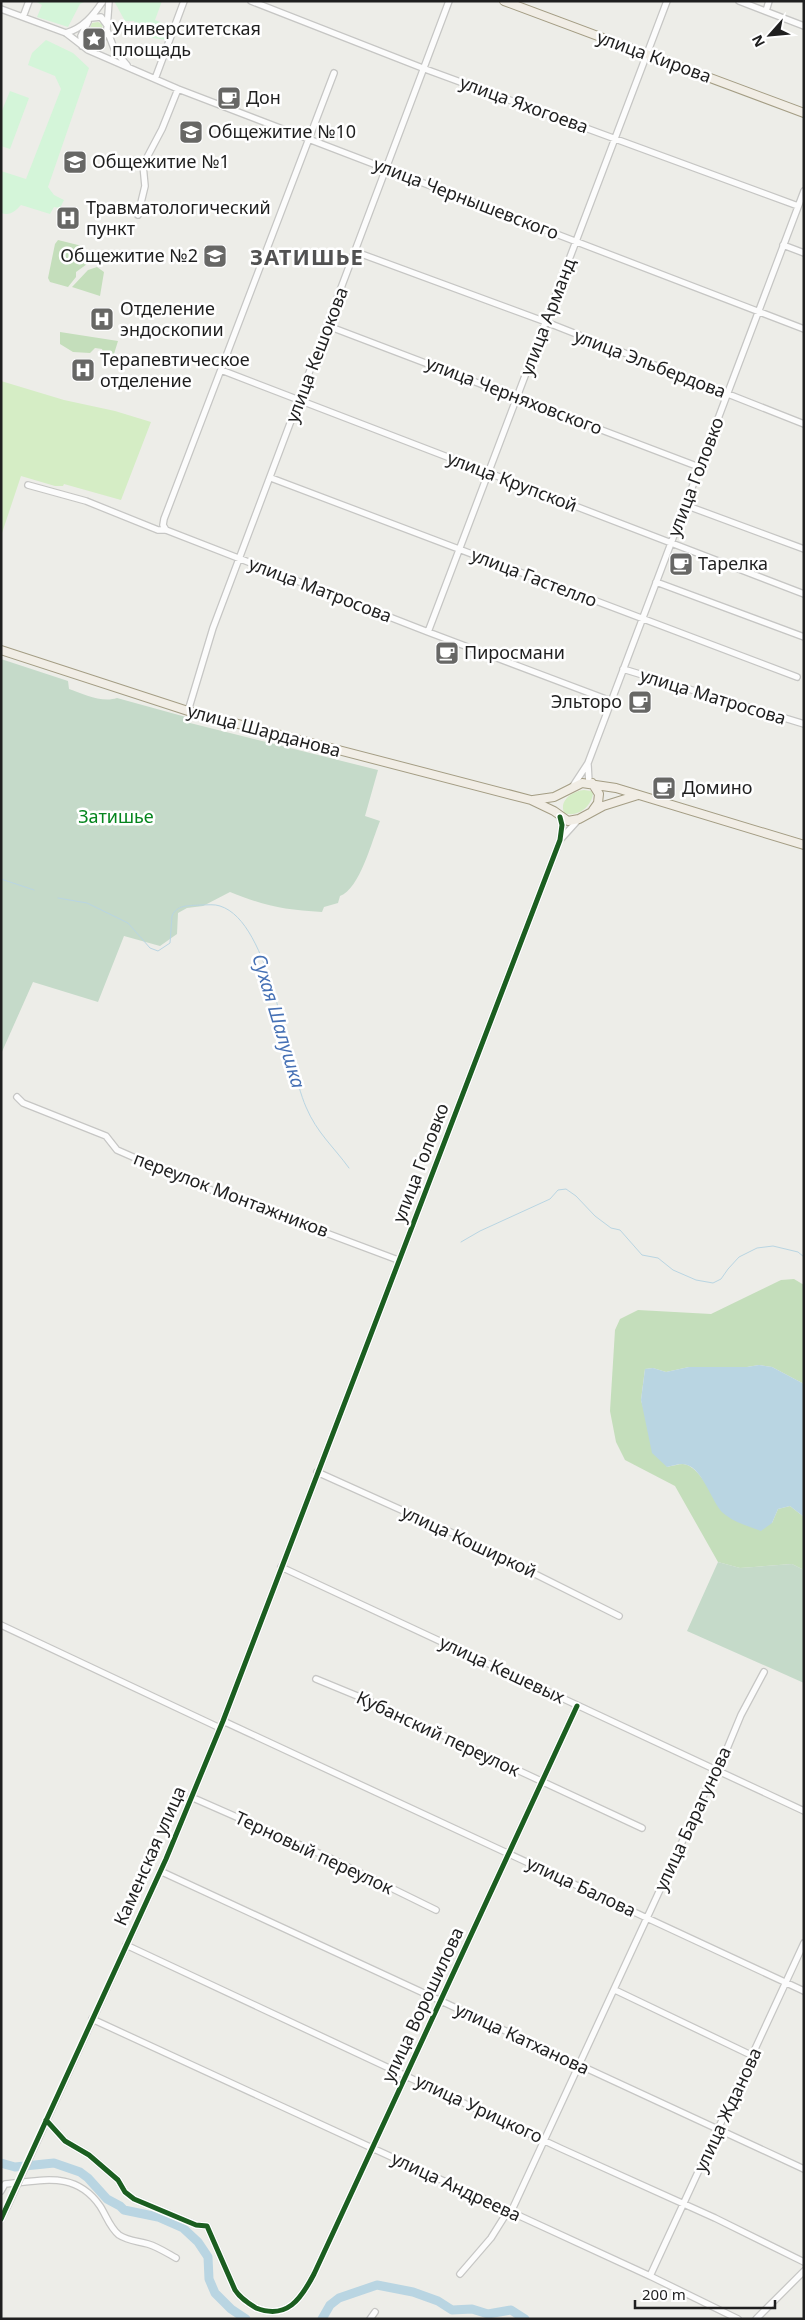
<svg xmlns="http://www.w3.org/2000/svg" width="805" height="2320" viewBox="0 0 805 2320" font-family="'Noto Sans',sans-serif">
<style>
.grass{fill:#d5edc5}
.forest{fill:#c4debb}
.cemetery{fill:#c5dac9}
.park{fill:#d4f5d9}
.water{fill:#b9d5e2}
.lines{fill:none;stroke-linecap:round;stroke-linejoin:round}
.stream{stroke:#b9d5e2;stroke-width:1}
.river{stroke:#b9d5e2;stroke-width:9}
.minor-casing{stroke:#c6c6c4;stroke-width:8}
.major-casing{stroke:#a49d84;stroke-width:10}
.minor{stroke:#fcfcfc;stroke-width:5.5}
.major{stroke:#f1ede5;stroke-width:8}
.minor-bridge-casing{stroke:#c6c6c4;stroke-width:8;stroke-linecap:butt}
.minor-bridge{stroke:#fcfcfc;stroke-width:5.5}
.cycleway-casing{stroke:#fff;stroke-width:8}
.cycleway{stroke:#1b5e20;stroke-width:5}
.labels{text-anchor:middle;stroke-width:5;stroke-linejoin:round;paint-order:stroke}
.poi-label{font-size:18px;fill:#1f1f1f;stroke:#fff;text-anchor:start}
.street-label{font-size:18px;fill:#1f1f1f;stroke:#fff}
.park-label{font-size:18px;fill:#05851e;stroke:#fff}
.water-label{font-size:19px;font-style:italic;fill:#4671b5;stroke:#fff}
.district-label{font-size:22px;font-weight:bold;letter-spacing:1px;fill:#525252;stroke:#fff}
</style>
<rect width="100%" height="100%" fill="#edede8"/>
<!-- grass -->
<path class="grass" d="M98 22 102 24 103 31 98 41 92 43 88 41 87 36 92 23Z
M1 381 64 400 115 411 151 422 121 500 64 484 63 486H55L21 476 1 536Z
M584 790 591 791 593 794C591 807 577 818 564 813 559 800 573 791 584 790Z"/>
<!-- forest -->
<path class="forest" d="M58 240 86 247 80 252 82 255 88 252 94 259 76 272V277L68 287 50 282 48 278 55 244Z
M97 267 104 272 100 296 72 287 88 270Z
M60 332 118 341 114 354 105 357 102 349 95 348 90 353 73 352 60 344Z
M794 1279 804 1285V1384L772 1367 759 1365 747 1367H689L666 1372 653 1368 645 1369 641 1400 645 1414 667 1467C672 1466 678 1464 683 1464 699 1465 715 1499 722 1511L772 1523 778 1509 790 1506 804 1517V1570L792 1564 740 1568 718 1562 675 1486 625 1460 616 1442 610 1411 615 1330 620 1319 638 1310 711 1314 781 1280Z"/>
<!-- cemetery -->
<path class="cemetery" d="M1 659 68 681 69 689C83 694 102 703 117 698L186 717V722L378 770 365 816 380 821C372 840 360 889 340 896L338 903 324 907 322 912C284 910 265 906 230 892L203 906 187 908 178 913 177 934 160 946 124 936 98 1002 33 982 1 1054Z
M718 1562 740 1568 792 1564 804 1570V1683L687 1631Z"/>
<!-- park -->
<path class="park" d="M35 1H86L80 4 68 27 37 17 42 5Z
M114 1H162L155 20 170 26 166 40 140 36 134 21H125Z
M46 40 73 53 89 68 48 187 54 195 64 200 60 208 54 207 50 214 21 205C15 211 11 216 1 213V171L26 179 61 89 55 76 28 65 32 53Z
M10 91 29 98 10 149 1 146V113Z"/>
<!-- water -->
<path class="water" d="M759 1365 772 1367 804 1384V1517L790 1506 778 1509 772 1523 761 1531C748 1526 735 1523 723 1513 711 1502 702 1464 682 1464 677 1464 672 1466 667 1467L652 1453 641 1400 645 1369 653 1368 666 1372 689 1367H747Z"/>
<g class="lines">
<!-- stream -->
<path class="stream" d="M1 879 34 890
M58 898 87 903 128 923 150 948 158 951 170 943 172 916C177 904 190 906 201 905 207 905 215 904 220 906 271 922 286 1061 306 1107 317 1133 333 1146 349 1168
M461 1242 480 1231 550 1199 558 1190 566 1189 576 1196 595 1216 611 1228 620 1230 642 1255 658 1258 673 1270 696 1280 713 1283 721 1279 728 1269 739 1257 757 1248 773 1246 798 1252 804 1257"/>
<!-- river -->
<path class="river" d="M1 2163 15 2167 54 2163 80 2172 88 2178 107 2199 120 2206 124 2210 158 2217 183 2228 198 2242 208 2257 209 2279 215 2293 231 2309 246 2319
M322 2319 330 2305 339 2298 377 2285 413 2292 438 2301 452 2310 472 2309 488 2314 511 2310 525 2319"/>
<!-- minor casing -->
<g class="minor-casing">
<path id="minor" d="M251 1 425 69 798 206
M739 1 804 26
M1 9 66 33 88 50 178 89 804 329
M766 11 769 1
M23 17 29 1
M91 18 101 17 107 25
M107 30 115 51 127 65
M66 33C83 28 93 16 103 1
M82 46 81 36 88 22
M91 51 99 47 107 29 109 1
M155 79 184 1
M138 215 145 186 143 165 162 129 178 89
M783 245 804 253
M356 252 546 322 804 424
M328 326 699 467
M221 370 804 594
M271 478 797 677
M28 485 86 501 158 530H166L428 632 611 701
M685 505 804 549
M166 530 163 525 164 519 334 73
M656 582 804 637
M428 632 667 1
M623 669 804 724
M188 711 213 628 449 1
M588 765 589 783
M573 786 588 763 804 191
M560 840 579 819
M17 1097 23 1103 106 1136 117 1150 190 1182 398 1260
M317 1472 457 1535 619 1616
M281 1567 804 1811
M1 1625 220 1728
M316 1679 367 1700 642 1828
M223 1721 804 1991
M191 1797 332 1859 436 1910
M160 1871 804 2169
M126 1945 562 2149 715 2218 804 2262
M615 1990 753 2056
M92 2019 650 2276 738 2319
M46 2120 65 2141 89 2155 118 2180 125 2192 134 2199 196 2225 207 2226 235 2290C240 2298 248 2303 256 2308 287 2320 301 2299 314 2274L577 1706
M39 2137 166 1859 223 1721 560 840 562 825 560 817
M1 2191 5 2184C42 2181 75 2170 100 2206 106 2215 110 2228 119 2235 128 2241 138 2241 148 2244 158 2247 167 2253 176 2258
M511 2212 713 1775 719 1768 741 1715 764 1672
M1 2219 7 2207
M460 2274 491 2238 508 2211
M650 2276 804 1943
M370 2319 375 2312
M756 2319 804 2271"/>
</g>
<!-- major casing -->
<g class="major-casing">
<path id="major" d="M504 1 804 113
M1 650 188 711 531 800 554 811 568 821 579 819 603 806 638 795
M592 783 599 794 598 803 593 810
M533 800 554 797 582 783 616 788 804 845"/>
</g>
<!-- minor -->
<use href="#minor" class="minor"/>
<!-- major -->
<use href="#major" class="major"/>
<!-- minor-bridge casing -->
<g class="minor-bridge-casing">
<path id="minor-bridge" d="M7 2207 39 2137"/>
</g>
<!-- minor-bridge -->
<use href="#minor-bridge" class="minor-bridge"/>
<!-- cycleway casing -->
<g class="cycleway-casing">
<path id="cycleway" d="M46 2120 65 2141 89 2155 118 2180 125 2192 134 2199 196 2225 207 2226 235 2290C240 2298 248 2303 256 2308 287 2320 301 2299 314 2274L577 1706
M1 2219 166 1859 223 1721 560 840 562 825 560 817"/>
</g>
<!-- cycleway -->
<use href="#cycleway" class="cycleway"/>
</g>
<!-- icons -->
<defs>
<g id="sight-square" transform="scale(1.25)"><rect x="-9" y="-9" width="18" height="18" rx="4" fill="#676765" stroke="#fff"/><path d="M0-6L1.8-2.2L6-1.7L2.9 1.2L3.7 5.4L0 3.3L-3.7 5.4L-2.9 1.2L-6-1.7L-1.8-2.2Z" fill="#fff"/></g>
<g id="cafe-square" transform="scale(1.25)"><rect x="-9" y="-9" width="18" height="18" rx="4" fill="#676765" stroke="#fff"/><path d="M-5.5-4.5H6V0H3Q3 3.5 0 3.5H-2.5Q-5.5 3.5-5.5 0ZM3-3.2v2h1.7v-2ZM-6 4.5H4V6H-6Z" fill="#fff"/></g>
<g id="university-square" transform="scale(1.25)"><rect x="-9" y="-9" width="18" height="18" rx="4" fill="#676765" stroke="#fff"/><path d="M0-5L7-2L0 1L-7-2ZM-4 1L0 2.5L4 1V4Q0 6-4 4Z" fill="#fff"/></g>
<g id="hospital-square" transform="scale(1.25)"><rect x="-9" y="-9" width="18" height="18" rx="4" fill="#676765" stroke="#fff"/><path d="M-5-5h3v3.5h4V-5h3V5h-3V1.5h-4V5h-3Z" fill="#fff"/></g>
</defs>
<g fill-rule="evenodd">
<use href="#sight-square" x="94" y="39"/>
<use href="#cafe-square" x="229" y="98"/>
<use href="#university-square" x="191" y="132"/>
<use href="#university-square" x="75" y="162"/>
<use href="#hospital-square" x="68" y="218"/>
<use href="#university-square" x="215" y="256"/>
<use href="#hospital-square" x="102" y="319"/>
<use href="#hospital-square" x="83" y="370"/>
<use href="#cafe-square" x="681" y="564"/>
<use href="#cafe-square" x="447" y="653"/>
<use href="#cafe-square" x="640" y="702"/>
<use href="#cafe-square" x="664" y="788"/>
</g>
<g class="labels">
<!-- poi labels -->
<g class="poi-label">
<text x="112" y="35">Университетская<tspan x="112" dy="21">площадь</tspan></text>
<text x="246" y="104">Дон</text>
<text x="208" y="138">Общежитие №10</text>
<text x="92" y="168">Общежитие №1</text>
<text x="86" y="214">Травматологический<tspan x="86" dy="21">пункт</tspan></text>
<text x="198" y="262" text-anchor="end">Общежитие №2</text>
<text x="120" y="315">Отделение<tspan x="120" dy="21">эндоскопии</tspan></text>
<text x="100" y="366">Терапевтическое<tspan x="100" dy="21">отделение</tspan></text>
<text x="698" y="570">Тарелка</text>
<text x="464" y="659">Пиросмани</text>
<text x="622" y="708" text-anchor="end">Эльторо</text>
<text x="682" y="794">Домино</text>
</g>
<!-- street labels -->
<g class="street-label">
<text transform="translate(654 57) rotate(20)" y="6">улица Кирова</text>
<text transform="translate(524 105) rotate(20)" y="6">улица Яхогоева</text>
<text transform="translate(466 199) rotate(21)" y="6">улица Чернышевского</text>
<text transform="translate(548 317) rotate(-69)" y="6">улица Арманд</text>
<text transform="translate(317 355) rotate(-69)" y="6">улица Кешокова</text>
<text transform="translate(650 364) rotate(21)" y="6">улица Эльбердова</text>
<text transform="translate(514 396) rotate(21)" y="6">улица Черняховского</text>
<text transform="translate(696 477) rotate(-69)" y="6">улица Головко</text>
<text transform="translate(512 482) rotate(21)" y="6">улица Крупской</text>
<text transform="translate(534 578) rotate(21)" y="6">улица Гастелло</text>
<text transform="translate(320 590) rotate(21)" y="6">улица Матросова</text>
<text transform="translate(713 697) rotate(17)" y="6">улица Матросова</text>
<text transform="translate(264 731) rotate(15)" y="6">улица Шарданова</text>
<text transform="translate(421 1163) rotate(-69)" y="6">улица Головко</text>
<text transform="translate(231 1195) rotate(21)" y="6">переулок Монтажников</text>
<text transform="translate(469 1542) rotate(25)" y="6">улица Коширкой</text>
<text transform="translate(502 1670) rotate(25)" y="6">улица Кешевых</text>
<text transform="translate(438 1734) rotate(25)" y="6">Кубанский переулок</text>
<text transform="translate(693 1819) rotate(-65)" y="6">улица Барагунова</text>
<text transform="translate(314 1853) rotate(25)" y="6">Терновый переулок</text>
<text transform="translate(150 1856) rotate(-66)" y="6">Каменская улица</text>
<text transform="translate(581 1887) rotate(25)" y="6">улица Балова</text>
<text transform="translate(423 2005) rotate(-65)" y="6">улица Ворошилова</text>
<text transform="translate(522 2039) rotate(25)" y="6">улица Катханова</text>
<text transform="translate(479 2109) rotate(25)" y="6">улица Урицкого</text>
<text transform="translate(728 2110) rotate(-65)" y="6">улица Жданова</text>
<text transform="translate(456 2187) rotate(25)" y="6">улица Андреева</text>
</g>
<!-- park labels -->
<g class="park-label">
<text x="116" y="823">Затишье</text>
</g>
<!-- water labels -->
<g class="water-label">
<text transform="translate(279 1021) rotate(73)" y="7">Сухая Шалушка</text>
</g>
<!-- district labels -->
<g class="district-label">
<text x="307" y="265">ЗАТИШЬЕ</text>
</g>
</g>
<!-- border -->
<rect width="805" height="2320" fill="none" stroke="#1f1f1f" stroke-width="5"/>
<!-- north arrow -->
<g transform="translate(770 35) rotate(243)" stroke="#ffffff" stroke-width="4" paint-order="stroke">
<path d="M0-4L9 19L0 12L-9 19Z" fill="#1f1f1f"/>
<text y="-8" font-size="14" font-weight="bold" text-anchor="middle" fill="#1f1f1f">N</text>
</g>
<!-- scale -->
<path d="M635 2300v8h140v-8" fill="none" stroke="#1f1f1f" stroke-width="2.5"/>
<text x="642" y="2300" font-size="15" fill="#1f1f1f" stroke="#ffffff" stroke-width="4" paint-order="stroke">200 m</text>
</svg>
